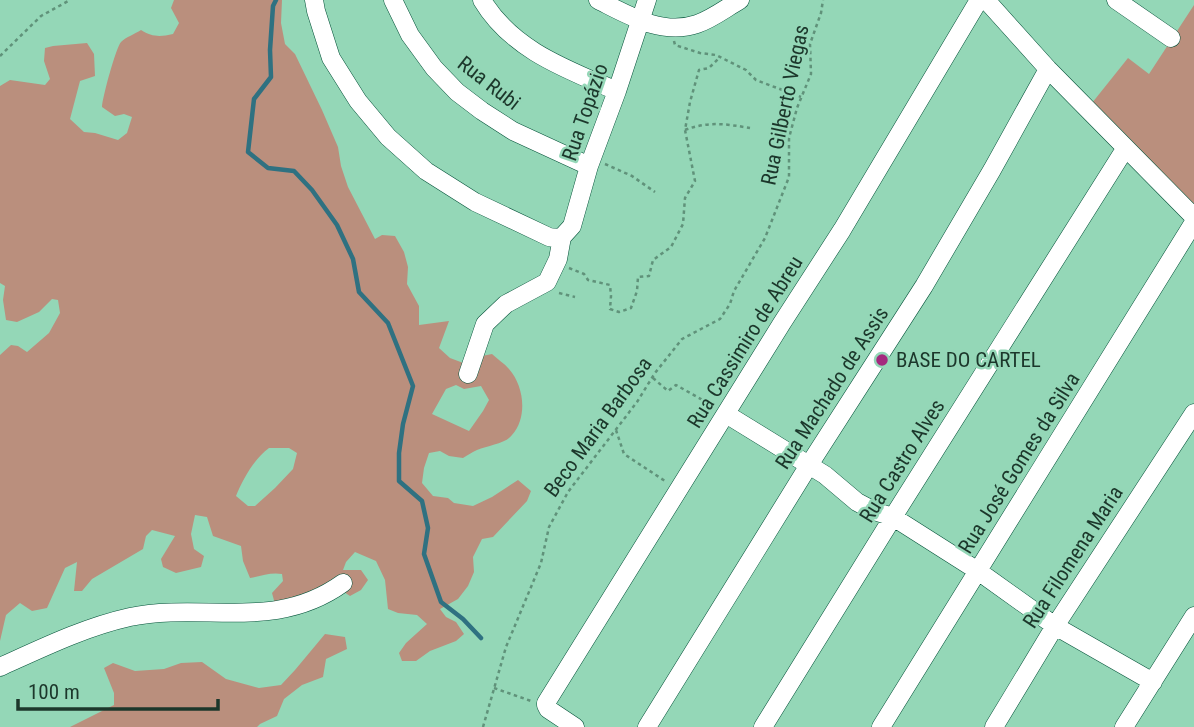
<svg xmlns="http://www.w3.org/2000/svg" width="1194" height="727" viewBox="0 0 1194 727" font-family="'Roboto Condensed',sans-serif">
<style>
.green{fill:#ba8f7d;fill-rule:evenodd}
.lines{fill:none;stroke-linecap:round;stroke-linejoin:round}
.stream{stroke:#2f7181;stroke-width:4.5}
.minor-casing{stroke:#035138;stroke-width:19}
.path{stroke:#60927a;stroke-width:2.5;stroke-dasharray:3.5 3.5;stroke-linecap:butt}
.minor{stroke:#fff;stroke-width:18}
.poi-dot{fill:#a4297e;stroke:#94d7b7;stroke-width:2.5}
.labels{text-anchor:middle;stroke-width:5;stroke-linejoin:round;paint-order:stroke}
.street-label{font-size:21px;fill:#1c372b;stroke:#94d7b7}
.poi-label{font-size:21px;fill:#1c372b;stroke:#94d7b7;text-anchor:start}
</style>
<rect width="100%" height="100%" fill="#94d7b7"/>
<!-- green -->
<path class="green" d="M174 0H282L281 23 285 44 295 54 322 110 338 147 341 166 348 187 375 239 382 235 395 236 404 252 408 267 407 284 419 306V325L449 321 439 348 450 358 466 364 482 356 492 354C497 359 504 363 509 369 524 386 528 417 512 435 505 444 488 445 477 450 472 452 468 455 463 458L449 456 440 451 429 453 424 468 422 483 433 496 448 498 454 503 473 506 492 497 518 480 531 491 527 501 493 537 482 539 473 557 474 572 468 586 458 599 440 609 446 617 456 622 464 634 456 641 430 651 416 661H402L399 653 406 643 427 624 417 615 398 613 388 609 385 580 376 561 355 552 346 562 343 570H361L368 580 361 590 350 596 338 588 321 597 304 613 297 602 275 604 272 593 283 581 282 574C271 572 261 576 250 578L243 561 241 546 213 536 207 517 195 515 191 534 194 549 204 556 201 567 176 573 163 567 161 559 175 536 152 530 146 536 143 549 92 579 82 591H74L77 562 65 568 47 608 32 611 20 603 6 615 0 641V355L11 345 18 346 27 352 49 333 60 313 58 300 52 299 39 312 17 322 6 320 3 300 5 286 0 283V86L10 80 45 85 50 79 44 61 45 48 53 46 87 43 94 54 95 76 80 81 70 119 84 132 95 133 118 140 127 133 132 117 124 114 115 116 102 107C102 99 116 47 121 42 126 37 135 34 141 30 152 37 160 37 173 34L179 23 171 8ZM456 385 464 389 481 386 489 400 483 411 469 431 432 414 446 389ZM269 448H289L297 453 293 469 275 488 255 506H248L236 496C243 479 254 459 269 448Z
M1194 5V205L1092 103 1128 58 1149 74Z
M325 634 345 637 347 649 326 659 323 677 302 685 284 699 277 716 260 724 257 727H70L114 705V693L104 668 113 663 135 671 164 669 181 663 202 662 226 679 259 688 281 685 295 670Z"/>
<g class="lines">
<!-- stream -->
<path class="stream" d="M276 0 273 6 270 50 271 77 254 99 248 152 268 168 294 171 312 190 337 225 353 259 359 292 388 323 413 386 403 424 399 453V481L422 501 428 528 424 554 441 602 463 619 481 638"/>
<!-- minor casing -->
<g class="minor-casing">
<path id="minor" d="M314 0 316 11 331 58 358 101 388 137 426 171 475 202 549 237 555 238 562 237
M393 0 410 35 434 68 457 92 482 111 513 131 589 166
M482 0C512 50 566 69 617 91
M598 0C628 15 662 36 697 24 712 19 726 8 740 0
M986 0 1048 69 1194 217
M1116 0 1171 38
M562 237 572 226 589 166 617 91 647 0
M468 374 485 324 506 304 547 282 558 259 562 237
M726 414 825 475 857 502 874 511 893 517 978 571 1055 626 1153 682
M0 667C42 648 85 627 130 617 205 602 275 632 343 583
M575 727 548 709 546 705V703L782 323 842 230 979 0
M647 727 809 465 924 286 992 170 1048 69
M763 727 893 517 1125 149
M881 727 1194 222
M994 727 1055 626 1194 413
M1124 727 1194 616"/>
</g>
<!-- path -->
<path class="path" d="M674 41 675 45 700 53 716 55 746 70 756 80 801 97
M0 56 41 16 70 0
M685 130C708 121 726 124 750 128
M605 164 632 176 655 192
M569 268 584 274 588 280 610 285 611 296 610 309 619 312 631 308 637 291 638 277 649 276 653 260 671 247 683 224 685 198 695 181 685 130 690 102 699 70 709 68 720 57
M559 293 575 297
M653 378 668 391 676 385 715 407
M616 430 624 454 665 481
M494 688 531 701
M483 727 506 647 541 563 549 527 568 492 637 402 655 373 682 339 720 319 730 304 734 291 765 238 789 177V138L797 108 811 74 810 44 821 13 823 0"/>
<!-- minor -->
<use href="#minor" class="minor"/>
</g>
<!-- markers -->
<circle class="poi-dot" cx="882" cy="360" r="7"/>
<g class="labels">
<!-- street labels -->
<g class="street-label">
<text transform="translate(489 83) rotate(38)" y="7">Rua Rubi</text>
<text transform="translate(785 105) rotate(-78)" y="7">Rua Gilberto Viegas</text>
<text transform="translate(585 112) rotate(-71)" y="7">Rua Topázio</text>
<text transform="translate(745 342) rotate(-58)" y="7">Rua Cassimiro de Abreu</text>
<text transform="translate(832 388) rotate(-57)" y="7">Rua Machado de Assis</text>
<text transform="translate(598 427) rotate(-54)" y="7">Beco Maria Barbosa</text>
<text transform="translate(902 461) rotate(-58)" y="7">Rua Castro Alves</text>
<text transform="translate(1019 463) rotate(-58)" y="7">Rua José Gomes da Silva</text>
<text transform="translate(1073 557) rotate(-57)" y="7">Rua Filomena Maria</text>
</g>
<!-- poi labels -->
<g class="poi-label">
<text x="896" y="367">BASE DO CARTEL</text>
</g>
</g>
<!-- scale -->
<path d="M18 699v10h200v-10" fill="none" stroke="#1c372b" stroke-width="3.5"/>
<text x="28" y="699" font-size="21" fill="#1c372b" stroke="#94d7b7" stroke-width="5" paint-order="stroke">100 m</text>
</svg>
